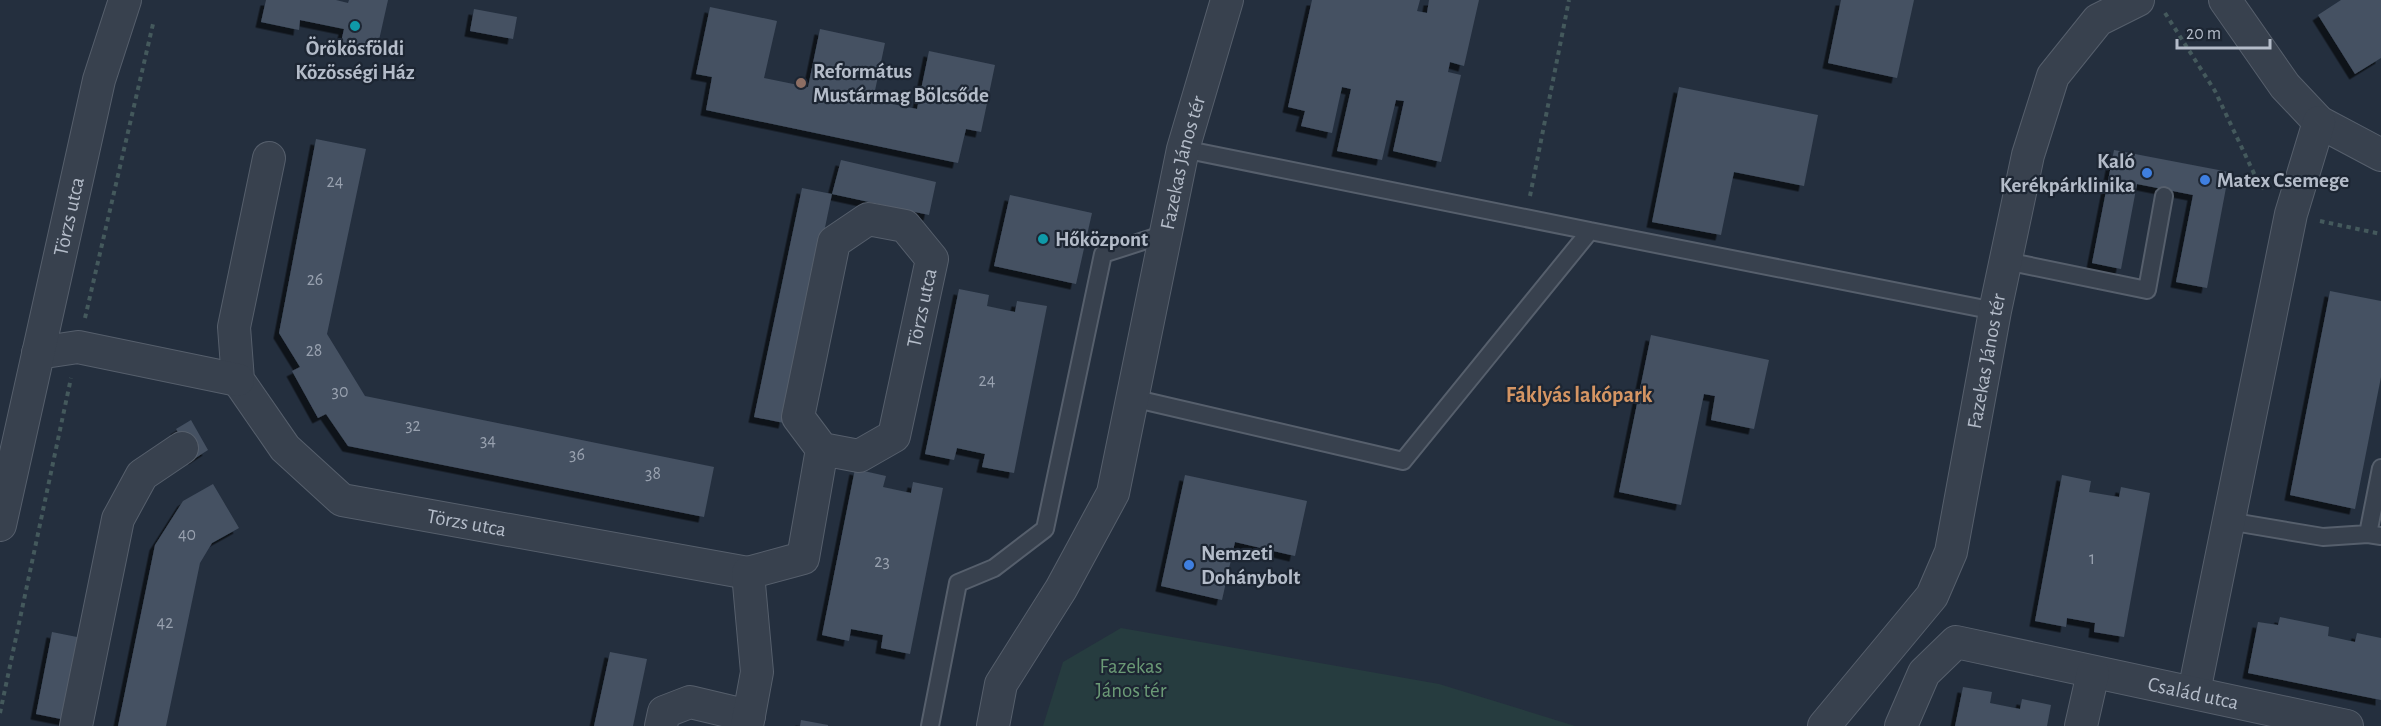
<svg xmlns="http://www.w3.org/2000/svg" width="2381" height="726" viewBox="0 0 2381 726" font-family="'Alegreya Sans',sans-serif">
<style>
.green{fill:#263c3f}
.building{fill:#455162;filter:url(#shadow)}
.lines{fill:none;stroke-linecap:round;stroke-linejoin:round}
.lane-casing{stroke:#565f6c;stroke-width:20}
.street-casing{stroke:#565f6c;stroke-width:34}
.path{stroke:#44595c;stroke-width:4;stroke-dasharray:4.5 4.5;stroke-linecap:butt}
.lane{stroke:#38414e;stroke-width:16}
.street{stroke:#38414e;stroke-width:32}
.culture-dot{fill:#0f9aa8;stroke:#1d2633;stroke-width:2}
.education-dot{fill:#8d6e63;stroke:#1d2633;stroke-width:2}
.shop-dot{fill:#3f7fe0;stroke:#1d2633;stroke-width:2}
.labels{text-anchor:middle;stroke-width:4.5;stroke-linejoin:round;paint-order:stroke}
.number-label{font-size:18px;fill:#98a1af}
.poi-label{font-size:21px;font-weight:bold;fill:#b4bcc9;stroke:#1d2633;text-anchor:start}
.street-label{font-size:21px;fill:#b4bcc9;stroke:#1d2633}
.park-label{font-size:21px;fill:#6b9a76;stroke:#1d2633}
.neighbourhood-label{font-size:22px;font-weight:bold;fill:#d59563;stroke:#1d2633}
</style>
<defs>
<filter id="shadow"><feDropShadow dx="-5.5" dy="5.5" stdDeviation="0" flood-color="#0009"/></filter>
</defs>
<rect width="100%" height="100%" fill="#242f3e"/>
<!-- green -->
<path class="green" d="M1121 628 1439 684 1575 726H1043L1063 662Z"/>
<!-- building -->
<path class="building" d="M266 0H336L348 3 349 0H388L377 49 341 42 344 29 300 20 299 30 261 22Z
M1312 0H1420L1417 11 1427 13 1429 0H1479L1464 66 1450 62 1448 72 1461 75 1441 162 1393 151 1404 101 1396 100 1382 160 1337 151 1351 89 1342 87 1332 133 1301 126 1305 111 1288 107Z
M1841 0H1914L1897 78 1828 63Z
M2341 0H2381V58L2355 74 2318 15Z
M710 7 777 21 764 78 808 87 820 29 885 43 873 100 917 109 929 51 995 65 981 132 966 129 958 163 706 110 712 77 696 74Z
M474 9 517 17 513 39 470 31Z
M1679 87 1818 115 1804 186 1734 172 1721 235 1652 222Z
M316 139 366 149 327 334 365 396 714 467 704 517 348 446 326 414 318 418 292 371 300 367 279 333Z
M2114 150 2229 172 2207 288 2176 282 2193 195 2137 184 2121 269 2092 263Z
M841 160 936 182 929 215 832 194Z
M802 188 832 194 784 423 754 417Z
M1010 195 1092 213 1076 284 994 266Z
M959 289 989 295 987 306 1015 312 1017 301 1047 306 1014 473 982 467 985 454 957 448 954 460 925 454Z
M2330 291 2381 301V377L2355 509 2290 495Z
M1651 335 1769 360 1754 429 1711 420 1715 396 1704 394 1681 505 1619 492Z
M191 420 208 450 194 459 176 429Z
M855 469 886 476 883 487 911 493 913 482 943 488 910 654 881 648 883 635 851 629 849 641 822 635Z
M1185 475 1307 501 1295 556 1235 542 1222 600 1161 586Z
M2062 475 2091 481 2089 492 2119 497 2121 487 2150 493 2124 637 2094 632 2095 623 2067 618 2066 627 2035 621Z
M213 484 239 528 212 543 200 563 166 726H118L155 545 183 501Z
M2280 617 2329 627 2328 636 2355 642 2357 633 2381 638V700L2248 673 2258 622 2278 625Z
M52 632 82 638 66 720 36 714Z
M610 652 647 659 633 726H594Z
M1963 687 1992 692 1990 703 2020 709 2022 699 2051 705 2047 726H1955Z
M801 720 828 725V726H800Z"/>
<g class="lines">
<!-- lane casing -->
<g class="lane-casing">
<path id="lane" d="M1183 149 1590 231
M2006 261 2147 290 2164 196
M1132 398 1403 461 1590 231 1995 311
M2381 468 2368 534 2381 536
M2228 521 2323 537 2368 534
M930 726 958 583 994 568 1045 529 1103 254 1165 234"/>
</g>
<!-- street casing -->
<g class="street-casing">
<g id="street">
<path d="M2225 0 2285 86 2319 122 2381 155"/>
<path id="s1" d="M269 158 234 327 238 380 285 448 342 500 748 573"/>
<path d="M38 353 78 347 238 380"/>
<path id="s2" d="M0 525 99 80 125 0"/>
<path d="M2194 692 2291 214 2319 122"/>
<path d="M76 726 118 519 142 475 182 448"/>
<path d="M661 726 664 712 690 702 749 716"/>
<path id="s3" d="M747 726 757 672 748 573 803 558 822 449 859 456 894 436 932 259 905 226 868 219 834 242 798 417 822 449"/>
<path id="s4" d="M993 726 1001 684 1061 589 1113 493 1183 149 1227 0"/>
<path id="s5" d="M1824 726 1932 596 1951 552 1995 311 2028 155 2053 76 2098 20 2138 0"/>
<path id="s6" d="M1901 726 1924 673 1956 642 2347 726"/>
<path d="M2081 726 2093 673"/>
</g>
</g>
<!-- path -->
<path class="path" d="M2165 13 2215 91 2259 184 2266 191
M1530 196 1569 0
M2320 221 2381 234
M85 318 153 24
M0 713 71 378"/>
<!-- lane -->
<use href="#lane" class="lane"/>
<!-- street -->
<use href="#street" class="street"/>
</g>
<!-- markers -->
<g class="culture-dot">
<circle cx="355" cy="26" r="6"/>
<circle cx="1043" cy="239" r="6"/>
</g>
<circle class="education-dot" cx="801" cy="83" r="6"/>
<g class="shop-dot">
<circle cx="2147" cy="173" r="6"/>
<circle cx="2205" cy="180" r="6"/>
<circle cx="1189" cy="565" r="6"/>
</g>
<g class="labels">
<!-- number labels -->
<g class="number-label">
<text x="335" y="187">24</text>
<text x="315" y="285">26</text>
<text x="314" y="356">28</text>
<text x="987" y="386">24</text>
<text x="340" y="397">30</text>
<text x="413" y="431">32</text>
<text x="488" y="446">34</text>
<text x="577" y="460">36</text>
<text x="653" y="479">38</text>
<text x="187" y="540">40</text>
<text x="2092" y="564">1</text>
<text x="882" y="567">23</text>
<text x="165" y="628">42</text>
</g>
<!-- poi labels -->
<g class="poi-label">
<text x="355" y="55" text-anchor="middle">Örökösföldi<tspan x="355" dy="24">Közösségi Ház</tspan></text>
<text x="813" y="78">Református<tspan x="813" dy="24">Mustármag Bölcsőde</tspan></text>
<text x="2135" y="168" text-anchor="end">Kaló<tspan x="2135" dy="24">Kerékpárklinika</tspan></text>
<text x="2217" y="187">Matex Csemege</text>
<text x="1055" y="246">Hőközpont</text>
<text x="1201" y="560">Nemzeti<tspan x="1201" dy="24">Dohánybolt</tspan></text>
</g>
<!-- street labels -->
<g class="street-label">
<text dy="7" stroke="none"><textPath href="#s4" startOffset="602">Fazekas János tér</textPath></text>
<text dy="7" stroke="none"><textPath href="#s2" startOffset="316">Törzs utca</textPath></text>
<text dy="7" stroke="none"><textPath href="#s3" startOffset="531">Törzs utca</textPath></text>
<text dy="7" stroke="none"><textPath href="#s5" startOffset="411">Fazekas János tér</textPath></text>
<text dy="7" stroke="none"><textPath href="#s1" startOffset="512">Törzs utca</textPath></text>
<text dy="7" stroke="none"><textPath href="#s6" startOffset="345">Család utca</textPath></text>
</g>
<!-- park labels -->
<g class="park-label">
<text x="1131" y="673">Fazekas<tspan x="1131" dy="24">János tér</tspan></text>
</g>
<!-- neighbourhood labels -->
<g class="neighbourhood-label">
<text x="1579" y="402">Fáklyás lakópark</text>
</g>
</g>
<!-- scale -->
<path d="M2177 39v9h93v-9" fill="none" stroke="#b4bcc9" stroke-width="3"/>
<text x="2186" y="39" font-size="18" fill="#b4bcc9" stroke="#1d2633" stroke-width="4.5" paint-order="stroke">20 m</text>
</svg>
